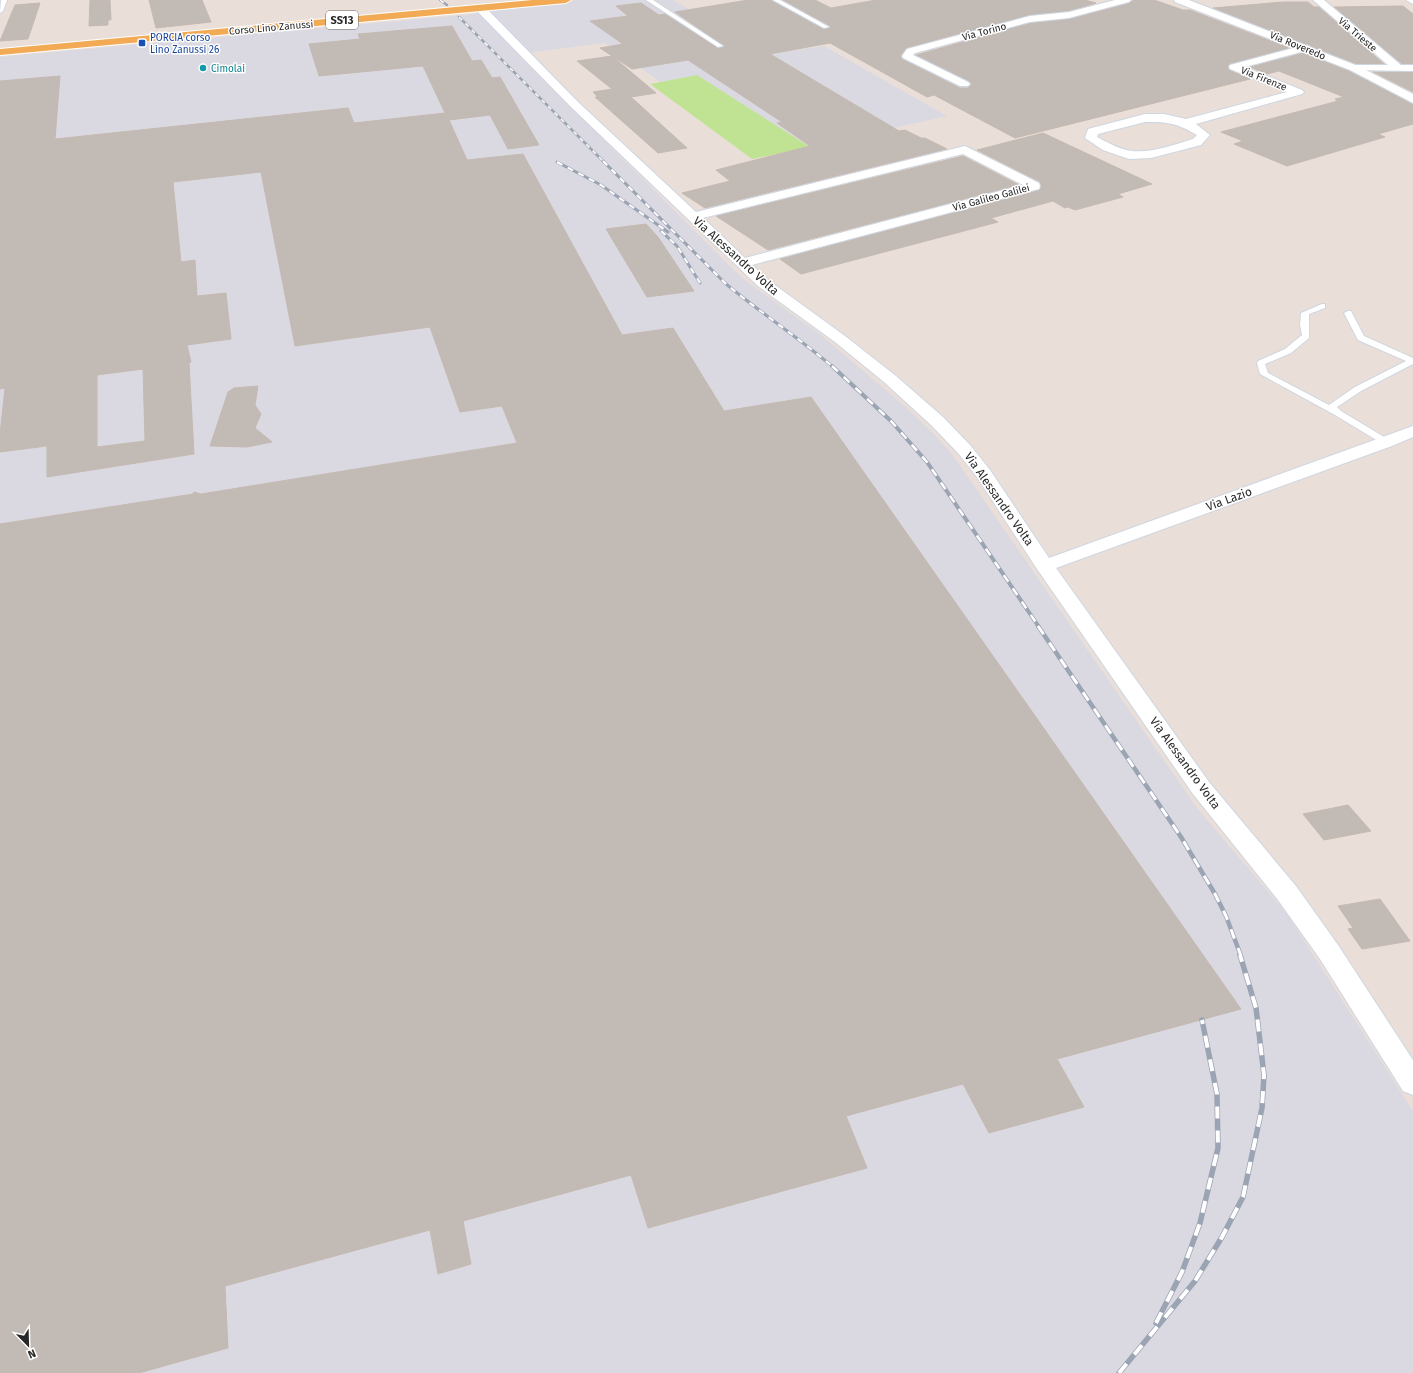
<svg xmlns="http://www.w3.org/2000/svg" width="1413" height="1373" viewBox="0 0 1413 1373" font-family="'Fira Sans',sans-serif">
<style>
.industrial{fill:#dad9e2}
.green{fill:#c0e393}
.building{fill:#c2bab4;stroke:#c5bab2;fill-rule:evenodd}
.lines{fill:none;stroke-linecap:round;stroke-linejoin:round}
.lane-casing{stroke:#ced6e1;stroke-width:2}
.street-casing{stroke:#ced6e1;stroke-width:2}
.secondary-casing{stroke:#ced6e1;stroke-width:2}
.primary-casing{stroke:#fff;stroke-width:2}
.lane{fill:#fff;fill-rule:evenodd}
.street{fill:#fff;fill-rule:evenodd}
.secondary{fill:#fff;fill-rule:evenodd}
.primary{fill:#f2aa55;fill-rule:evenodd}
.rail-far4-casing{stroke:#9ba4b2;stroke-width:2.5}
.rail-far3-casing{stroke:#9ba4b2;stroke-width:3}
.rail-far2-casing{stroke:#9ba4b2;stroke-width:4}
.rail-far1-casing{stroke:#9ba4b2;stroke-width:4.5}
.rail-casing{stroke:#9ba4b2;stroke-width:5.5}
.rail-far4{stroke:#fff;stroke-width:1.5;stroke-dasharray:4.5;stroke-linecap:butt}
.rail-far3{stroke:#fff;stroke-width:2;stroke-dasharray:6;stroke-linecap:butt}
.rail-far2{stroke:#fff;stroke-width:2.5;stroke-dasharray:8;stroke-linecap:butt}
.rail-far1{stroke:#fff;stroke-width:3;stroke-dasharray:10;stroke-linecap:butt}
.rail{stroke:#fff;stroke-width:4;stroke-dasharray:12;stroke-linecap:butt}
.transit-dot{fill:#1a4fb4;stroke:#fff;stroke-width:1.5}
.culture-dot{fill:#0f9aa8;stroke:#fff;stroke-width:1.5}
.labels{text-anchor:middle;stroke-width:3;stroke-linejoin:round;paint-order:stroke}
.far-street-label{font-size:10px;fill:#272727;stroke:#fff}
.far-transit-label{font-size:10px;fill:#164399;stroke:#fff;text-anchor:start}
.far-culture-label{font-size:10px;fill:#0d838f;stroke:#fff;text-anchor:start}
.shield{fill:#fff;stroke:#686868;stroke-width:1}
.shield-label{font-size:11px;font-weight:bold;fill:#272727}
.street-label{font-size:12px;fill:#272727;stroke:#fff}
</style>
<rect width="100%" height="100%" fill="#eaded8"/>
<!-- industrial -->
<path class="industrial" d="M578 0H673L768 54 824 46 947 116 810 147 697 75 660 82 605 43 518 54 734 270 750 284 821 335 907 408 936 436 952 454 1197 808 1287 914 1413 1111V1373H0V57L476 14 486 9Z"/>
<!-- green -->
<path class="green" d="M697 75 810 147 752 159 650 84Z"/>
<!-- building -->
<path class="building" d="M90 0H110L111 20H108V25L89 26Z
M149 0H202L211 22 156 28Z
M748 0H772L824 29 830 27 783 0H815L831 8 876 0H1085L1096 3 1069 11 1030 15 907 48 901 55 902 59 960 88H968L972 84 969 81 916 55 1030 23 1069 19 1129 3 1134 0H1154L1183 10H1190L1289 48 1229 64 1228 68 1229 70 1250 79 1015 138 934 95 927 97 830 43 770 54 899 131 905 130 921 138H925L947 149 705 208 682 193 730 181 716 170 810 146 777 123 782 122 688 60 632 69 600 48 623 44 590 21 628 16 616 6 641 3 659 15 665 14 718 48 724 46 675 12Z
M1283 2H1308L1314 7H1319L1384 64H1356L1213 8Z
M40 3 28 39 0 41 15 5Z
M1403 6 1413 14V64H1402L1334 7Z
M452 26 472 61 481 60 492 78 500 77 539 145 508 149 490 115 449 120 467 160 523 154 622 335 673 328 724 411 811 397 1241 1009 1057 1059 1084 1107 989 1133 963 1084 846 1116 867 1168 648 1228 631 1175 463 1221 471 1264 438 1274 430 1230 225 1286 228 1348 139 1373H0V524L193 494 194 492 201 494 517 443 502 406 460 412 430 327 295 346 261 172 173 182 181 262 195 260 197 296 226 293 231 339 187 345 191 362 189 363 194 454 47 477V446L0 452V434L5 388 0 389V81L60 76 55 139 348 108 354 123 445 113 423 66 319 76 309 44 360 39 358 34ZM143 369 145 441 97 447V375Z
M1303 53 1349 71 1413 104V124L1378 134 1385 137 1287 166 1234 144 1243 141 1221 132 1338 101 1335 99 1344 97 1279 71 1267 74 1250 67Z
M612 56 656 93 631 97 687 148 658 153 595 97H598L593 92 612 89 577 61Z
M1373 72H1413V92Z
M1043 133 1152 184 1118 194 1123 197 1075 210 1068 207 1065 208 1053 201 991 218 998 222 801 274 780 259 1039 190 1041 186 1040 182 977 150Z
M963 156 1019 185 768 250 716 216Z
M646 224 658 237 694 291 647 297 606 229Z
M258 386 255 405 261 414 255 428 272 442 247 447 210 446 228 392 234 388Z
M1348 805 1371 831 1324 840 1303 814Z
M1380 899 1410 941 1362 949 1348 929 1353 928 1338 906Z"/>
<g class="lines">
<!-- lane casing -->
<g class="lane-casing">
<path id="lane" d="M1 0H7L3 11 0 13Z
M646 0H653L723 46 718 47Z
M773 0H780L829 27 824 28Z
M1322 304H1325V308L1309 314V338L1291 353 1265 364 1268 373 1329 405 1355 387 1406 361 1358 340 1344 313 1348 311H1351L1364 336 1413 358V364L1361 391 1337 407 1341 411 1389 440 1390 442 1389 444H1383L1335 415 1260 374 1257 363 1258 361 1285 349 1302 335 1300 325 1301 313Z"/>
</g>
<!-- street casing -->
<g class="street-casing">
<path id="street" d="M1115 0H1131L1129 2 1069 18 1030 22 915 53 913 55 968 82 970 84 968 86H960L903 58 902 56 907 49 1030 16 1069 12Z
M1313 0H1324L1401 65H1413V71L1350 70 1349 68 1350 66 1354 65H1388Z
M1406 0H1413V4Z
M480 5 484 6 578 102 696 212 965 146 1039 183 1040 186 1039 189 752 265 768 280 845 336 896 376 943 417 970 445 990 470 1049 558 1413 426V437L1392 446 1056 568 1209 782 1296 886 1338 945 1413 1060V1095L1403 1091 1320 959 1278 900 1193 794 1035 566 977 477 958 453 931 425 884 382 835 342 758 286 570 106 476 10 475 8ZM963 154 1023 185 745 258 703 218Z
M1305 45 1309 46 1310 48 1309 50 1245 67 1302 90 1304 92 1302 94 1196 124 1210 135 1201 145 1151 158 1129 159 1103 150 1085 138 1088 129 1145 114H1164L1186 119 1287 92 1230 69 1229 67 1230 65ZM1145 122C1168 122 1177 123 1197 135L1193 139C1173 145 1152 153 1132 151 1120 150 1107 142 1097 137L1098 134Z"/>
</g>
<!-- secondary casing -->
<g class="secondary-casing">
<path id="secondary" d="M1174 0H1189L1358 66 1413 94V103L1350 70 1175 2Z"/>
</g>
<!-- primary casing -->
<g class="primary-casing">
<path id="primary" d="M532 0H571L566 3 0 55V49Z"/>
</g>
<!-- lane -->
<use href="#lane" class="lane"/>
<!-- street -->
<use href="#street" class="street"/>
<!-- secondary -->
<use href="#secondary" class="secondary"/>
<!-- primary -->
<use href="#primary" class="primary"/>
<!-- rail-far4 casing -->
<g class="rail-far4-casing">
<path id="rail-far4" d="M440 0 447 5
M459 17 604 162"/>
</g>
<!-- rail-far3 casing -->
<g class="rail-far3-casing">
<path id="rail-far3" d="M603 161 726 284C761 313 799 338 833 367
M557 162 601 185 668 232
M661 231 677 246 700 283"/>
</g>
<!-- rail-far2 casing -->
<g class="rail-far2-casing">
<path id="rail-far2" d="M832 366 891 421 927 462 1039 627"/>
</g>
<!-- rail-far1 casing -->
<g class="rail-far1-casing">
<path id="rail-far1" d="M1038 626 1181 837 1215 894 1226 916 1241 956"/>
</g>
<!-- rail casing -->
<g class="rail-casing">
<path id="rail" d="M1156 1323 1182 1272 1200 1223 1218 1148 1217 1094 1202 1020
M1119 1373 1195 1281 1222 1237 1243 1197 1262 1108 1264 1075 1256 1008 1240 955"/>
</g>
<!-- rail-far4 -->
<use href="#rail-far4" class="rail-far4"/>
<!-- rail-far3 -->
<use href="#rail-far3" class="rail-far3"/>
<!-- rail-far2 -->
<use href="#rail-far2" class="rail-far2"/>
<!-- rail-far1 -->
<use href="#rail-far1" class="rail-far1"/>
<!-- rail -->
<use href="#rail" class="rail"/>
</g>
<!-- markers -->
<rect class="transit-dot" x="138" y="39" width="8" height="8" rx="2"/>
<circle class="culture-dot" cx="203" cy="68" r="4"/>
<g class="labels">
<!-- far-street labels -->
<g class="far-street-label">
<text transform="translate(271 27) rotate(-5)" y="4">Corso Lino Zanussi</text>
<text transform="translate(984 31) rotate(-15)" y="4">Via Torino</text>
<text transform="translate(1358 34) rotate(40)" y="4">Via Trieste</text>
<text transform="translate(1298 45) rotate(22)" y="4">Via Roveredo</text>
<text transform="translate(1264 78) rotate(22)" y="4">Via Firenze</text>
<text transform="translate(991 197) rotate(-15)" y="4">Via Galileo Galilei</text>
</g>
<!-- far-transit labels -->
<g class="far-transit-label">
<text x="150" y="41">PORCIA corso<tspan x="150" dy="12">Lino Zanussi 26</tspan></text>
</g>
<!-- far-culture labels -->
<g class="far-culture-label">
<text x="211" y="72">Cimolai</text>
</g>
<!-- shield labels -->
<rect class="shield" x="326" y="11" width="32" height="18" rx="3"/>
<g class="shield-label">
<text x="342" y="24">SS13</text>
</g>
<!-- street labels -->
<g class="street-label">
<text transform="translate(736 256) rotate(42)" y="4">Via Alessandro Volta</text>
<text transform="translate(999 499) rotate(55)" y="4">Via Alessandro Volta</text>
<text transform="translate(1229 499) rotate(-20)" y="4">Via Lazio</text>
<text transform="translate(1185 763) rotate(54)" y="4">Via Alessandro Volta</text>
</g>
</g>
<!-- north arrow -->
<g transform="translate(28 1345) rotate(157)" stroke="#ffffff" stroke-width="3" paint-order="stroke">
<path d="M0-3L7 15L0 10L-7 15Z" fill="#272727"/>
<text y="-6" font-size="11" font-weight="bold" text-anchor="middle" fill="#272727">N</text>
</g>
</svg>
